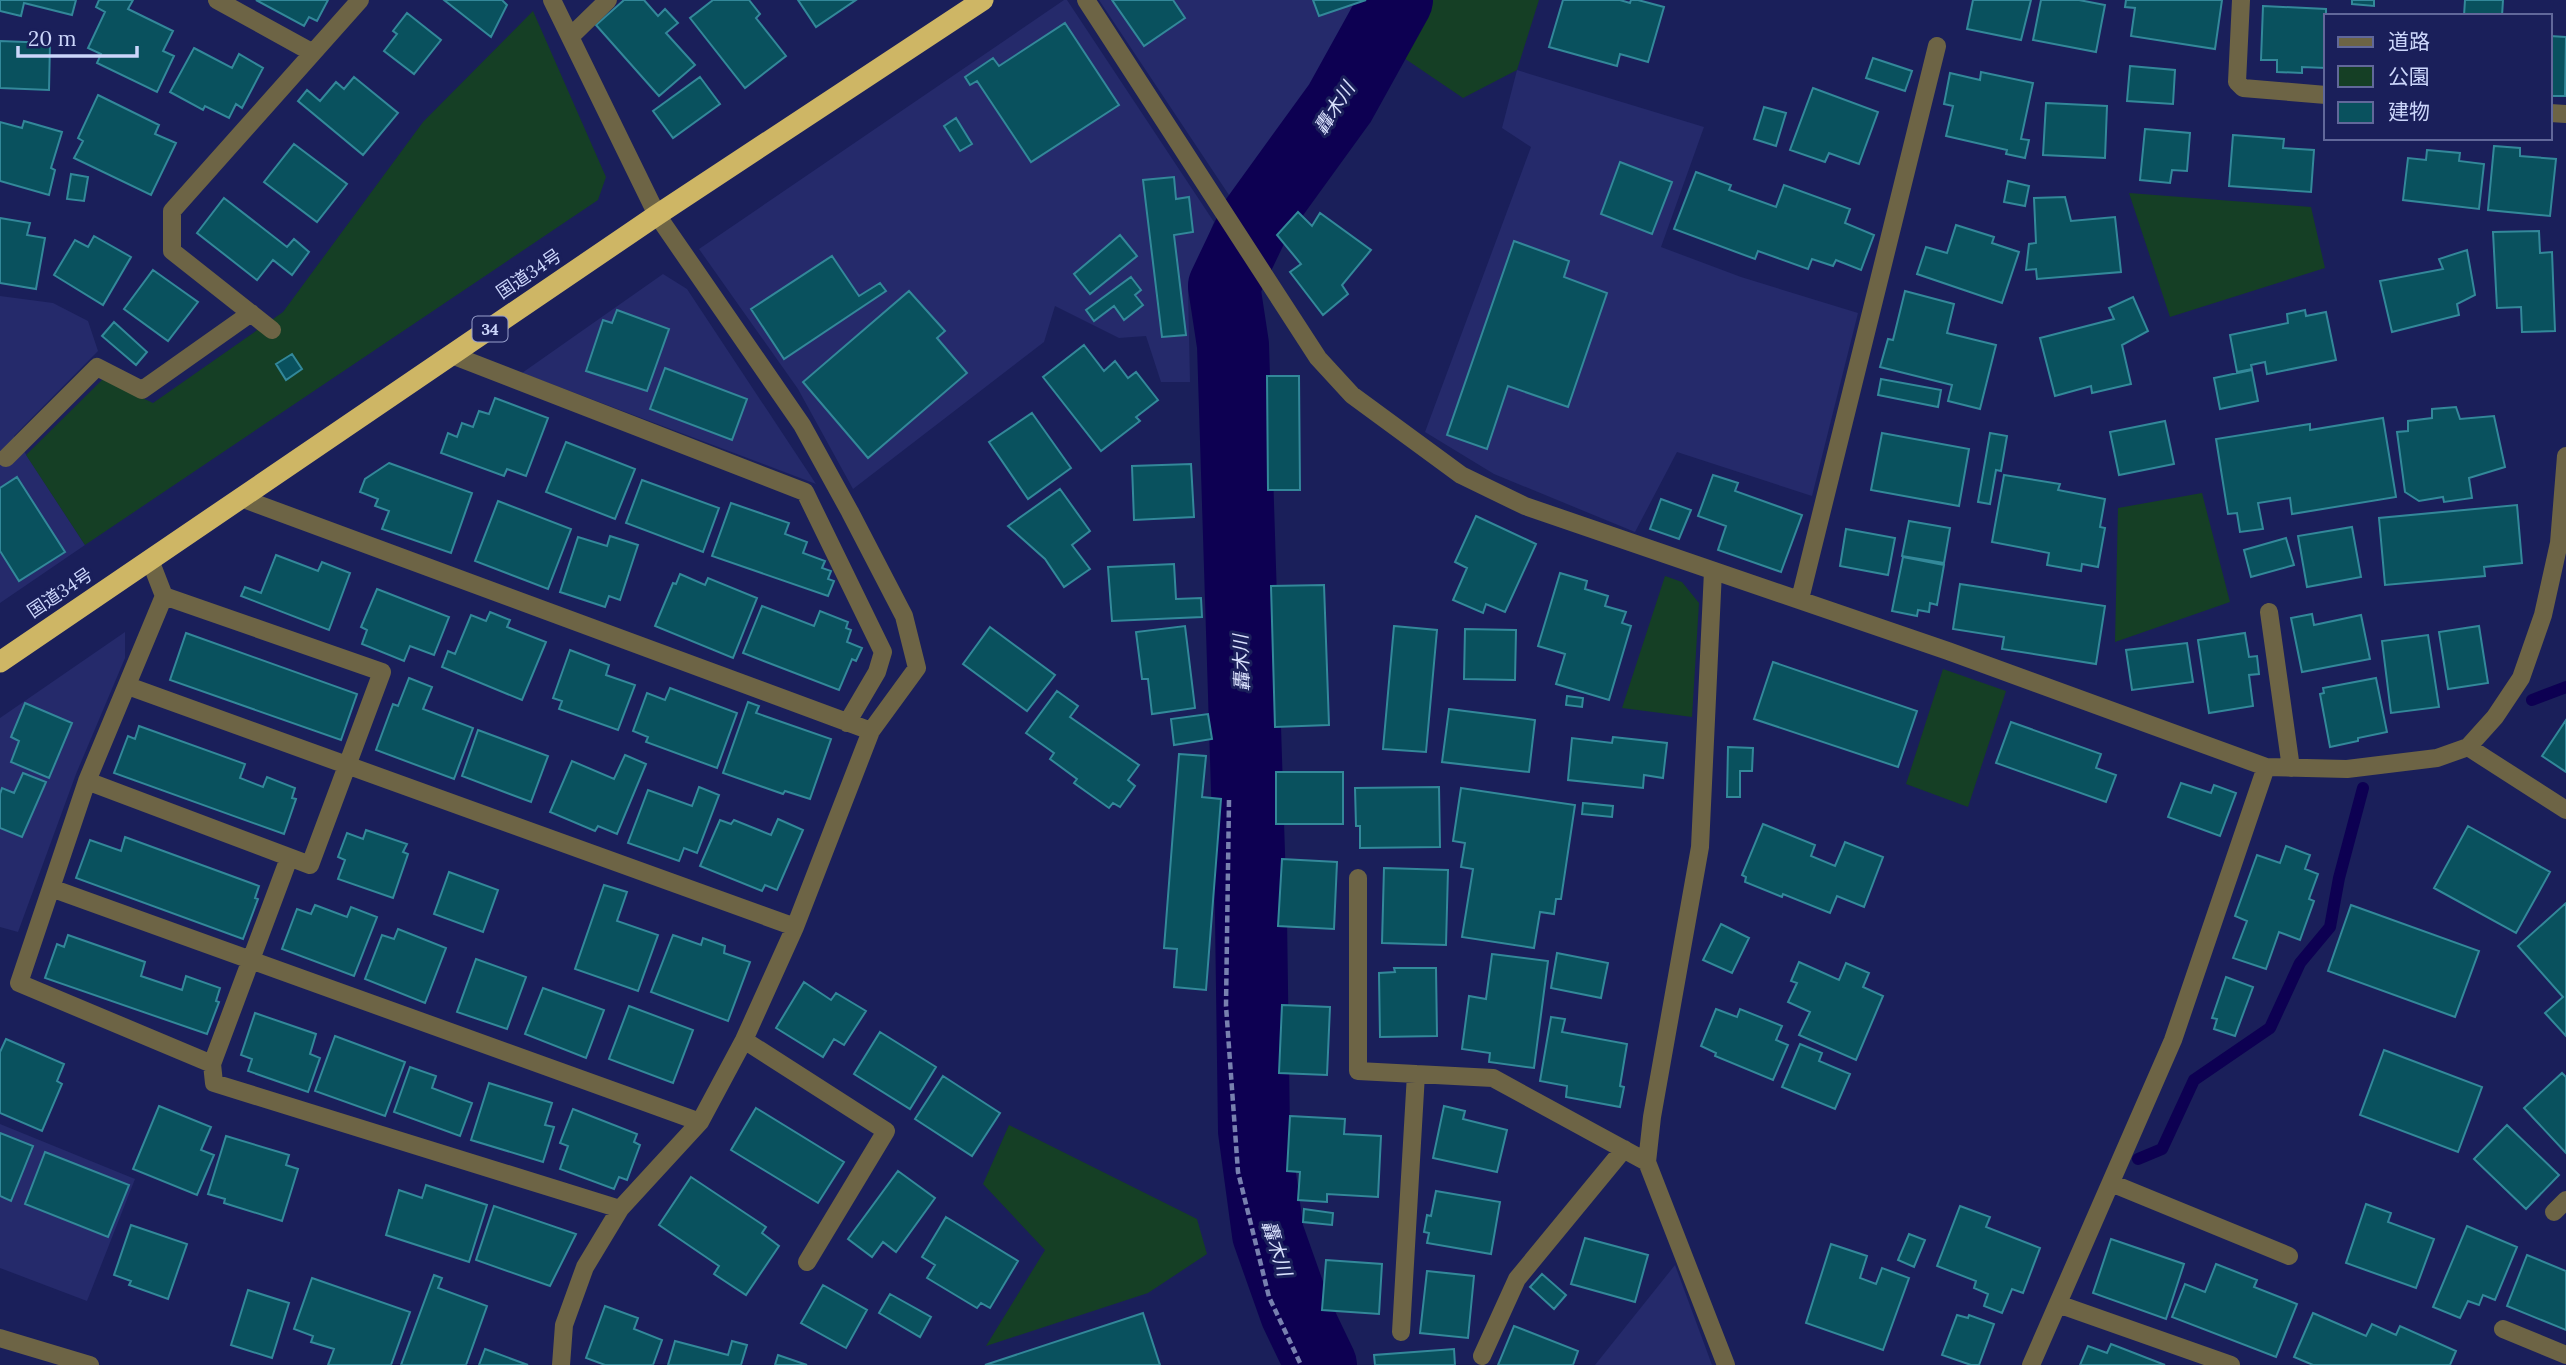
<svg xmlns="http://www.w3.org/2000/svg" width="2566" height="1365" viewBox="0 0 2566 1365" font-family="Lora,'Noto Sans JP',serif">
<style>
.built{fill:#252a6b}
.green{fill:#153f25}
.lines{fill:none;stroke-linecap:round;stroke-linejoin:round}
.stream{stroke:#0d0052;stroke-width:12}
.river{stroke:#0d0052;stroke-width:72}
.building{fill:#09515e;stroke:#33889a;stroke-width:2}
.path{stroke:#7880af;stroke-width:4.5;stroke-dasharray:7 3.5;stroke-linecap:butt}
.minor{stroke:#6d6445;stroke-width:18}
.highway{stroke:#ceb665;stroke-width:21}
.labels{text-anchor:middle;stroke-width:6;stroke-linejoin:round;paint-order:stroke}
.shield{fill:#1a1f5a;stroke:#979fcb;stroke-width:2}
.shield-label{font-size:16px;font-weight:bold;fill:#ccd6fb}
.street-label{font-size:18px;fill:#ccd6fb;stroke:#1a1f5a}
.water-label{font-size:19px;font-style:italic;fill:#dae2fe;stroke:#1a1f5a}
</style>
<rect width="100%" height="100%" fill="#1a1f5a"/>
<!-- built -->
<path class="built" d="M1064 0H1067L1214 222 1188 288 1190 382H1161L1146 336 1119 338 1055 306 1044 342 853 489 798 389 699 249Z
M1099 0H1380L1328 86 1235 204Z
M1517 70 1704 127 1661 247 1741 277 1858 313 1812 496 1677 452 1635 532 1494 474 1425 432 1531 147 1502 128Z
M663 274 687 289 816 484 522 373Z
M0 296 53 303 88 321 98 351 14 436 85 545 0 603Z
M125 632V658L76 774 18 932 0 927V718Z
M0 1124 135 1179 87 1301 0 1268Z
M1675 1265 1712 1365H1595Z"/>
<!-- green -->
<path class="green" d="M1430 0H1539L1517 70 1463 98 1401 56Z
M533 11 606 177 598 200 85 545 26 455 103 379 153 403 283 312 423 122Z
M2129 193 2311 207 2325 268 2170 317Z
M2202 493 2230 602 2115 642 2118 508Z
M1665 576 1682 582 1699 603 1692 717 1622 708Z
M1943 669 2006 691 1968 807 1906 784Z
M1009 1125 1197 1219 1207 1254 1148 1293 986 1346 1045 1250 983 1184Z"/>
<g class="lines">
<!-- stream -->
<path class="stream" d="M2532 700 2566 687
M2138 1159 2162 1149 2194 1080 2270 1028 2300 963 2330 927 2339 878 2363 788"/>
<!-- river -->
<path class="river" d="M1321 1365 1296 1313 1268 1234 1254 1131 1251 917 1233 345 1224 286 1256 219 1340 103 1397 0"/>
</g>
<!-- building -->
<path class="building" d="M0 0H76L72 15 24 3 21 16 0 11Z
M99 0H133L128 9 173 31 163 51 174 56 157 92 97 63 101 54 88 48 105 12 96 7Z
M256 0H328L317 21 309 17 304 26Z
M444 0H502L507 5 491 37Z
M624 0H644L658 16 665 9 678 23 666 33 695 65 659 96 596 25Z
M713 0H749L760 14 756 18 786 56 745 88 690 18Z
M798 0H856L816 27Z
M1112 0H1173L1185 18 1144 46Z
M1313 0H1366L1319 16Z
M1563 0H1620L1630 3 1631 0H1638L1664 7 1648 62 1620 54 1617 66 1549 47Z
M1973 0H2031L2021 40 1967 29Z
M2041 0H2079L2105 5 2096 52 2033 40Z
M2126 0H2222L2215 49 2131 36 2135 8 2125 7Z
M2352 0H2374V6L2352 4Z
M2465 0H2503L2502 16H2464Z
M2263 6 2326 9V68L2302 67V73L2277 72V60H2261Z
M407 13 441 40 414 74 384 51 397 34 393 31Z
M1065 23 1119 105 1031 162 977 81 970 85 965 77 993 58 999 66Z
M2550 36 2566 37 2565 96H2550Z
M0 41 50 43 49 90 0 88Z
M194 48 232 68 239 54 263 68 242 108 236 104 229 118 205 106 203 110 170 92Z
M1873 58 1912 71 1905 91 1866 78Z
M2130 66 2175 70 2173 104 2127 101Z
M1981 72 2033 83 2021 139 2029 140 2025 158 2006 154 2007 150 1946 136 1953 106 1944 104 1950 73 1980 80Z
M354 77 398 113 363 155 298 101 307 90 320 101 336 82 344 89Z
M700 77 720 104 673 138 653 111Z
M1813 88 1878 112 1859 164 1829 153 1825 162 1790 150Z
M98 95 159 125 155 134 176 143 151 195 74 158 83 141 78 138Z
M2046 103 2107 106 2105 158 2043 155Z
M1764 107 1786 113 1776 146 1754 139Z
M956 118 972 144 960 151 944 126Z
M24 121 62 132 51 168 55 170 49 195 0 181V122L22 128Z
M2145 129 2190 133 2187 171 2172 170 2170 183 2140 180Z
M2233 135 2284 139 2283 148 2314 150 2311 192 2229 186Z
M294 144 347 184 317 222 264 182Z
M2494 146 2520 148V156L2556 159 2550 216 2488 210Z
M2427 150 2460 153 2459 161 2484 164 2479 209 2403 200 2408 158 2426 160Z
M1620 162 1672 182 1652 234 1601 214Z
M1696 172 1731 185 1729 190 1776 207 1784 185 1850 209 1845 223 1874 235 1861 270 1836 260 1833 266 1812 259 1808 269 1758 251 1755 259 1674 229Z
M71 174 88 177 84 201 67 199Z
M1174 177 1176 199 1189 197 1193 232 1174 235 1186 335 1162 337 1143 180Z
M2008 181 2029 186 2025 206 2004 202Z
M2065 197 2071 221 2115 217 2121 272 2037 279 2036 269 2026 270 2029 244 2036 243 2034 198Z
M224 198 287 247 294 239 309 252 292 275 273 260 257 280 197 233Z
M1298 212 1312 226 1320 213 1371 250 1342 285 1348 294 1323 315 1290 272 1301 264 1277 235Z
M0 218 30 223 27 235 45 238 36 289 0 283Z
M1956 225 1994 237 1992 243 2019 252 2002 303 1917 274 1926 247 1947 253Z
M2539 231 2540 253 2552 252 2555 331 2522 332 2521 307 2497 308 2493 232Z
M1120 235 1137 256 1090 294 1074 274Z
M94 236 131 257 103 305 54 275 75 240 88 247Z
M1514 241 1569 261 1564 277 1607 293 1568 407 1508 386 1487 449 1447 435Z
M2467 250 2475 295 2457 304 2459 315 2392 332 2380 281 2443 269 2439 259Z
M832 256 859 296 880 283 886 291 784 359 751 309Z
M153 270 198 302 168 341 124 309Z
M1131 277 1141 290 1135 295 1143 305 1124 320 1114 306 1094 321 1086 310Z
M909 291 945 331 937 338 967 373 868 458 803 382Z
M1905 291 1954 304 1947 333 1996 345 1980 409 1948 401 1952 385 1880 367 1888 339 1893 340Z
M2133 297 2148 331 2122 345 2131 384 2092 393 2091 386 2055 396 2040 338 2114 319 2109 308Z
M617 310 669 329 647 391 586 371 603 320 612 323Z
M2305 310 2306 316 2326 312 2336 360 2267 374 2265 362 2251 365 2252 369 2237 372 2230 335 2288 323 2287 314Z
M114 322 147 352 136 365 102 336Z
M1084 345 1104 371 1115 361 1128 378 1136 372 1158 400 1136 417 1140 421 1101 451 1043 377Z
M292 354 302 369 286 380 276 364Z
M665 368 747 399 732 440 650 409Z
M2252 370 2258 401 2220 409 2214 378Z
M1267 376H1299L1300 490H1268Z
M1881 379 1941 390 1938 407 1878 395Z
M495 398 548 418 526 476 507 469 504 476 441 453 448 433 457 437 462 423 473 427 479 411 489 414Z
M2456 407 2460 419 2494 416 2505 467 2469 478 2472 498 2444 502 2443 497 2419 501 2405 492 2397 432 2408 431V421L2432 418V409Z
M1032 413 1071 468 1028 499 989 442Z
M2383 418 2396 497 2292 514 2290 498 2258 503 2263 529 2240 532 2237 513 2228 514 2216 439 2310 424V430Z
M2165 421 2174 464 2119 475 2110 432Z
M1882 433 1969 449 1959 506 1871 490Z
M1990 433 2007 436 2001 471 1996 470 1990 504 1978 502Z
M566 442 635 469 615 519 546 492Z
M389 463 472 493 451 553 382 529 389 511 375 506 378 499 360 492 365 479Z
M1191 464 1194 517 1134 520 1132 466Z
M1713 475 1738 483 1735 491 1802 515 1781 572 1718 550 1726 526 1698 516Z
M2004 475 2060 484 2058 490 2105 499 2100 527 2105 528 2098 567 2082 564 2081 571 2047 565 2049 553 1992 542Z
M17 477 65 552 19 581 0 551V488Z
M642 480 719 508 703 552 626 523Z
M1060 489 1090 531 1072 545 1090 569 1064 587 1045 559 1008 526Z
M1661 499 1691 510 1679 539 1650 529Z
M498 501 571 529 548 589 475 561Z
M731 503 789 523 785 534 807 542 803 553 825 561 822 568 831 571 828 579 834 581 828 596 712 556Z
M2517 505 2522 563 2484 567 2485 576 2385 585 2379 518Z
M1476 516 1536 544 1505 612 1486 604 1483 613 1453 600 1467 568 1455 562Z
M1909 521 1950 528 1944 563 1902 556Z
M2352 527 2361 577 2307 587 2298 536Z
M1846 529 1895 538 1888 575 1840 566Z
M610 536 638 545 620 600 609 596 605 607 560 592 578 537 607 546Z
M2286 538 2294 565 2251 577 2244 550Z
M276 555 318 571 322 562 350 573 329 630 241 596 245 587 261 593Z
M1903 557 1944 565 1937 605 1930 603 1929 612 1918 610 1917 616 1892 611Z
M1174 564 1176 599 1201 598 1202 617 1112 621 1108 567Z
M1560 573 1587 581 1585 589 1608 596 1605 606 1626 612 1622 623 1631 626 1609 700 1556 684 1565 654 1538 646Z
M680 574 705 585 708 578 757 598 733 658 655 626 673 583 676 584Z
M1960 584 2105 606 2096 664 2002 649 2004 637 1953 629Z
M1324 585 1329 725 1275 727 1271 586Z
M377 589 449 617 434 655 410 646 404 661 362 644 367 630 361 627Z
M762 606 814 626 820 611 848 622 846 628 851 630 847 642 862 648 856 661 852 659 839 690 743 653Z
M490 612 510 620 507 627 546 642 522 700 442 667 448 651 455 654 471 615 486 621Z
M2312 614 2314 625 2361 615 2370 659 2302 672 2291 618Z
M1185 626 1195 708 1152 714 1148 679H1142L1136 632Z
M1394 626 1437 630 1426 752 1383 749Z
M2479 626 2488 683 2448 689 2439 632Z
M990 627 1055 675 1027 711 963 664Z
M1465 629 1516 630 1515 680 1464 679Z
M186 633 357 694 341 740 170 680Z
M2245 633 2249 657 2257 656 2259 674 2249 675 2253 706 2209 713 2198 640Z
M2428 635 2439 707 2391 713 2382 641Z
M2187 643 2193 682 2132 690 2126 650Z
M570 650 609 665 606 675 635 685 618 730 559 709 562 701 553 698Z
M1773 662 1917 711 1898 767 1754 719Z
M409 678 432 687 423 709 473 728 454 779 376 750 393 704 398 706Z
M2376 678 2387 732 2358 738V741L2330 747 2320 694 2324 693 2323 688Z
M670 688 737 713 717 768 646 742 648 737 633 731 647 693 665 700Z
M1057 691 1078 706 1070 717 1139 765 1128 780 1135 786 1120 807 1113 803 1109 808 1074 783 1077 779 1050 759 1054 753 1026 733Z
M1567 696 1583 698 1582 707 1566 705Z
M748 702 759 706 756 713 831 739 810 799 785 791 783 794 723 773Z
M25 703 72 723 49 778 11 762 19 741 11 737Z
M1449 709 1535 720 1529 772 1442 762Z
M1208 714 1212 739 1174 745 1171 719Z
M2566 720V772L2542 756Z
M2011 722 2101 754 2096 768 2116 775 2106 802 1996 763Z
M139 726 245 764 240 778 263 787 267 777 295 788 292 798 296 799 284 834 114 773 128 736 135 739Z
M478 730 548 756 531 802 462 776Z
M1613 737 1667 743 1663 778 1644 775 1643 788 1568 780 1572 738 1612 743Z
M1728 747 1753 748 1752 771H1740V797H1727Z
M1179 754 1206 756 1202 797 1221 799 1206 990 1174 987 1177 949 1164 948Z
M625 755 646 764 617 834 598 826 595 831 550 812 572 761 614 779Z
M1276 772H1343V824H1276Z
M23 773 46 782 22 837 0 828V794L2 788 14 793Z
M2181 783 2211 793 2214 785 2236 793 2220 836 2168 817Z
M699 787 719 795 697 853 684 848 679 861 628 843 648 790 692 806Z
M1439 787 1440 847 1360 848V826H1356L1355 788Z
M1461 788 1575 805 1561 899H1556L1554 914 1540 912 1534 948 1462 937 1473 869 1461 867 1465 843 1453 841Z
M1583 803 1613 806 1612 817 1582 814Z
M778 819 803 830 777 890 765 885 762 891 700 866 720 820 731 824 734 820 771 835Z
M1763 824 1815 845 1811 856 1835 866 1845 842 1883 857 1864 907 1837 896 1830 913 1783 894 1782 897 1745 882 1746 877 1742 875Z
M2468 826 2550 872 2516 933 2434 888Z
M366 830 407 844 403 852 408 854 393 898 338 879 345 860 338 857 347 833 363 839Z
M125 837 259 886 255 898 258 899 243 939 76 878 90 840 121 851Z
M2286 846 2310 855 2305 869 2318 874 2309 899 2314 901 2300 940 2279 932 2266 969 2233 958 2247 921 2235 916 2257 855 2280 863Z
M1282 859 1337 862 1334 929 1278 926Z
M1384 868 1448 870 1446 945 1382 943Z
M449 872 498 890 483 932 434 914Z
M604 885 627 892 617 921 658 935 638 991 575 969Z
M2566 903V1036L2545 1013 2563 997 2518 946Z
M315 905 347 917 351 907 377 917 354 976 282 949 297 909 311 914Z
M2351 905 2479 951 2455 1017 2328 971Z
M1721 924 1749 938 1732 973 1703 960Z
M398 929 446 948 425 1003 365 979 382 935 394 939Z
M68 935 145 962 141 976 182 990 186 976 220 988 216 1001 219 1002 207 1034 45 978 57 944 64 947Z
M673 935 701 945 703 938 725 946 724 953 750 962 728 1021 651 992Z
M1557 953 1608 963 1601 998 1551 988Z
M1492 954 1548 961 1534 1068 1489 1062 1490 1053 1462 1049 1469 996 1486 999Z
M476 959 526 977 507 1029 457 1012Z
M1799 962 1839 980 1846 963 1869 973 1863 987 1883 996 1856 1060 1799 1035 1810 1012 1788 1002 1797 983 1791 981Z
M1394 968H1436L1437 1036 1380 1037 1379 973 1395 972Z
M2226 977 2253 987 2235 1036 2214 1029 2217 1019 2212 1018Z
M804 982 831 1000 836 993 866 1011 844 1045 834 1039 823 1057 776 1028Z
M543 988 604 1010 586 1058 525 1034Z
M1282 1005 1330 1007 1327 1075 1279 1073Z
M629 1006 693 1030 673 1083 609 1059Z
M1716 1009 1737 1017 1740 1009 1782 1026 1776 1040 1788 1045 1773 1080 1715 1056 1716 1053 1701 1046Z
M255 1013 316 1034 310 1054 320 1058 308 1092 248 1071 252 1059 241 1055Z
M1551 1017 1565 1019 1562 1032 1627 1044 1620 1086 1624 1087 1620 1107 1566 1097 1567 1086 1540 1081Z
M880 1032 936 1067 910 1109 854 1074Z
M335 1036 405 1062 385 1116 315 1091Z
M6 1039 64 1064 57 1081 62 1084 42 1131 0 1113V1052Z
M1800 1044 1822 1053 1819 1061 1850 1074 1835 1109 1782 1087Z
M2384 1050 2482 1087 2458 1152 2360 1115Z
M410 1067 436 1076 432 1088 472 1103 460 1136 394 1112Z
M2562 1073 2566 1077V1153L2524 1108Z
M943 1076 1000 1113 972 1156 915 1119Z
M489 1083 552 1103 545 1125 554 1127 543 1162 471 1140Z
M159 1106 211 1127 201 1150 214 1155 197 1195 133 1169Z
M1444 1106 1465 1111 1463 1119 1507 1130 1497 1172 1433 1158Z
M756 1108 844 1162 818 1203 731 1150Z
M573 1109 637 1134 634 1142 640 1145 627 1180 619 1177 614 1189 560 1169 568 1146 560 1143Z
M1290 1116 1345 1119 1344 1134 1381 1136 1378 1197 1327 1194V1202L1298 1200 1300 1172 1287 1171Z
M2507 1125 2559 1175 2526 1209 2474 1159Z
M0 1133 33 1146 11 1201 0 1196Z
M226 1136 289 1155 286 1165 298 1169 282 1221 224 1203 225 1199 208 1194Z
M45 1152 129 1185 108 1237 25 1204Z
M898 1171 935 1198 896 1252 883 1242 872 1257 848 1239Z
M691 1177 766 1227 762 1233 779 1246 746 1295 714 1274 719 1266 659 1225Z
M426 1185 487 1205 469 1262 386 1235 399 1190 422 1198Z
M1436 1191 1500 1202 1491 1254 1427 1243 1429 1233 1424 1232 1427 1215 1431 1216Z
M2366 1204 2391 1213 2388 1222 2434 1239 2416 1288 2346 1263Z
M494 1206 576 1234 550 1286 476 1260Z
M1960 1206 1990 1217 1986 1227 2040 1248 2023 1293 2012 1289 2002 1313 1984 1306 1988 1294 1974 1288 1976 1281 1937 1266Z
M1304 1209 1333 1213 1332 1225 1303 1222Z
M946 1217 1018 1261 990 1308 981 1303 977 1308 927 1278 935 1265 922 1257Z
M131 1225 187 1244 168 1299 129 1285 131 1281 114 1275Z
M2467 1226 2517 1247 2495 1300 2483 1295 2479 1305 2468 1301 2460 1318 2433 1307Z
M1909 1234 1925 1240 1914 1267 1898 1260Z
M1585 1238 1648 1255 1635 1302 1571 1284Z
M2111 1239 2184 1264 2166 1319 2093 1293Z
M1831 1244 1867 1256 1860 1278 1876 1284 1882 1268 1909 1278 1883 1350 1806 1323Z
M2527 1255 2566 1271V1330L2507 1306Z
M1326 1260 1382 1264 1379 1314 1322 1310Z
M2216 1264 2257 1280 2254 1287 2297 1304 2276 1357 2172 1317 2185 1284 2205 1292Z
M1427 1271 1474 1276 1468 1338 1420 1333Z
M1542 1274 1566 1295 1554 1309 1530 1287Z
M434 1275 442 1278 438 1288 487 1306 466 1365H401Z
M312 1278 410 1312 391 1365H328L334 1349 311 1342 313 1336 294 1329Z
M823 1285 867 1310 846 1348 801 1323Z
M248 1290 289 1303 272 1358 231 1345Z
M890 1294 931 1317 920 1337 879 1313Z
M605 1306 638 1318 634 1329 662 1340 653 1365H605L586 1358Z
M1143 1313 1160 1365H985Z
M2313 1313 2366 1336 2372 1324 2396 1335 2400 1326 2456 1351 2450 1365H2313L2294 1357Z
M1957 1315 1968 1318 1969 1315 1994 1324 1979 1365H1971L1942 1355Z
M1514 1326 1578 1351 1573 1365H1498Z
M675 1341 728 1355 732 1341 747 1345 741 1365H668Z
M2111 1344 2165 1365H2080L2088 1346 2107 1353Z
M485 1349 528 1365H479Z
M1454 1349 1455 1365H1375L1374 1355Z
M778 1355 807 1365H775Z"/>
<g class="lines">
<!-- path -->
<path class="path" d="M1229 800 1226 1006 1238 1172 1269 1297 1301 1365"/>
<!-- minor -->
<path class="minor" d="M217 0 313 53
M552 0 657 215 802 425 850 512 904 616 917 668 871 731 795 927 744 1040 700 1122 620 1209 585 1267 564 1325 561 1365
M1086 0 1318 358 1352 395 1461 475 1525 506 1948 651 2266 767 2347 769 2437 758 2468 747 2495 717 2521 678 2543 615 2559 543 2566 456
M2241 0 2237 82 2243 88 2326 95
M570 37 608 0
M2550 113 2566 114
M272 330 172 251V211L360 0
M452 355 805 492 883 652 877 672 847 723
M6 458 97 367 142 390 251 313
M241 498 871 731
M150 560 164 596 87 781 19 983 212 1064 214 1083 620 1209
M1713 571 1700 847 1652 1117 1647 1162 1726 1365
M1800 599 1937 46
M2269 612 2291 768
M128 686 795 927
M2468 747 2566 810
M87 781 310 865 382 672 164 596
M1358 878V1071L1493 1078 1647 1162
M51 888 700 1122
M744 1040 886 1131 807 1262
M212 1064 289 858
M2111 1183 2289 1256
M2554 1212 2566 1200
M2058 1304 2231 1365
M2503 1329 2566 1355
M1401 1332 1416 1074
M0 1338 90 1365
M1482 1356 1517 1279 1624 1149
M2031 1365 2173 1040 2266 767"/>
<!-- highway -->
<path class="highway" d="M0 662 657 215 983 0"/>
</g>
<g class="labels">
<!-- shield labels -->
<rect class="shield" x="472.5" y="316.5" width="35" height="25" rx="5"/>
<g class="shield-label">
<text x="490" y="335">34</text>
</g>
<!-- street labels -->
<g class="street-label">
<text transform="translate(529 274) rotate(-34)" y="6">国道34号</text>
<text transform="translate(60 593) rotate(-34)" y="6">国道34号</text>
</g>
<!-- water labels -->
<g class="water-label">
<text transform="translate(1334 108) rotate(-57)" y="7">轟木川</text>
<text transform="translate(1241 663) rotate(-92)" y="7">轟木川</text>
<text transform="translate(1277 1248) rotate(72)" y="7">轟木川</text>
</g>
</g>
<!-- legend -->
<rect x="2324" y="14" width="228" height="126" fill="#1a1f5a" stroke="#61689a" stroke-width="2"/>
<rect x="2338" y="37" width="35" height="10" fill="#6d6445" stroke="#61689a" stroke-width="2"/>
<text x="2388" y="49" font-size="21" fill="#ccd6fb">道路</text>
<rect x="2338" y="66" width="35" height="21" fill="#153f25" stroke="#61689a" stroke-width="2"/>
<text x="2388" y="84" font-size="21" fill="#ccd6fb">公園</text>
<rect x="2338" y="102" width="35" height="21" fill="#09515e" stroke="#61689a" stroke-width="2"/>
<text x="2388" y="119" font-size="21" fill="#ccd6fb">建物</text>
<!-- scale -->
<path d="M18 46v10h119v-10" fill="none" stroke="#ccd6fb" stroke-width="3.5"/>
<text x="28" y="46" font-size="21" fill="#ccd6fb" stroke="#1a1f5a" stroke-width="5" paint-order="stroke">20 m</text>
</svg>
